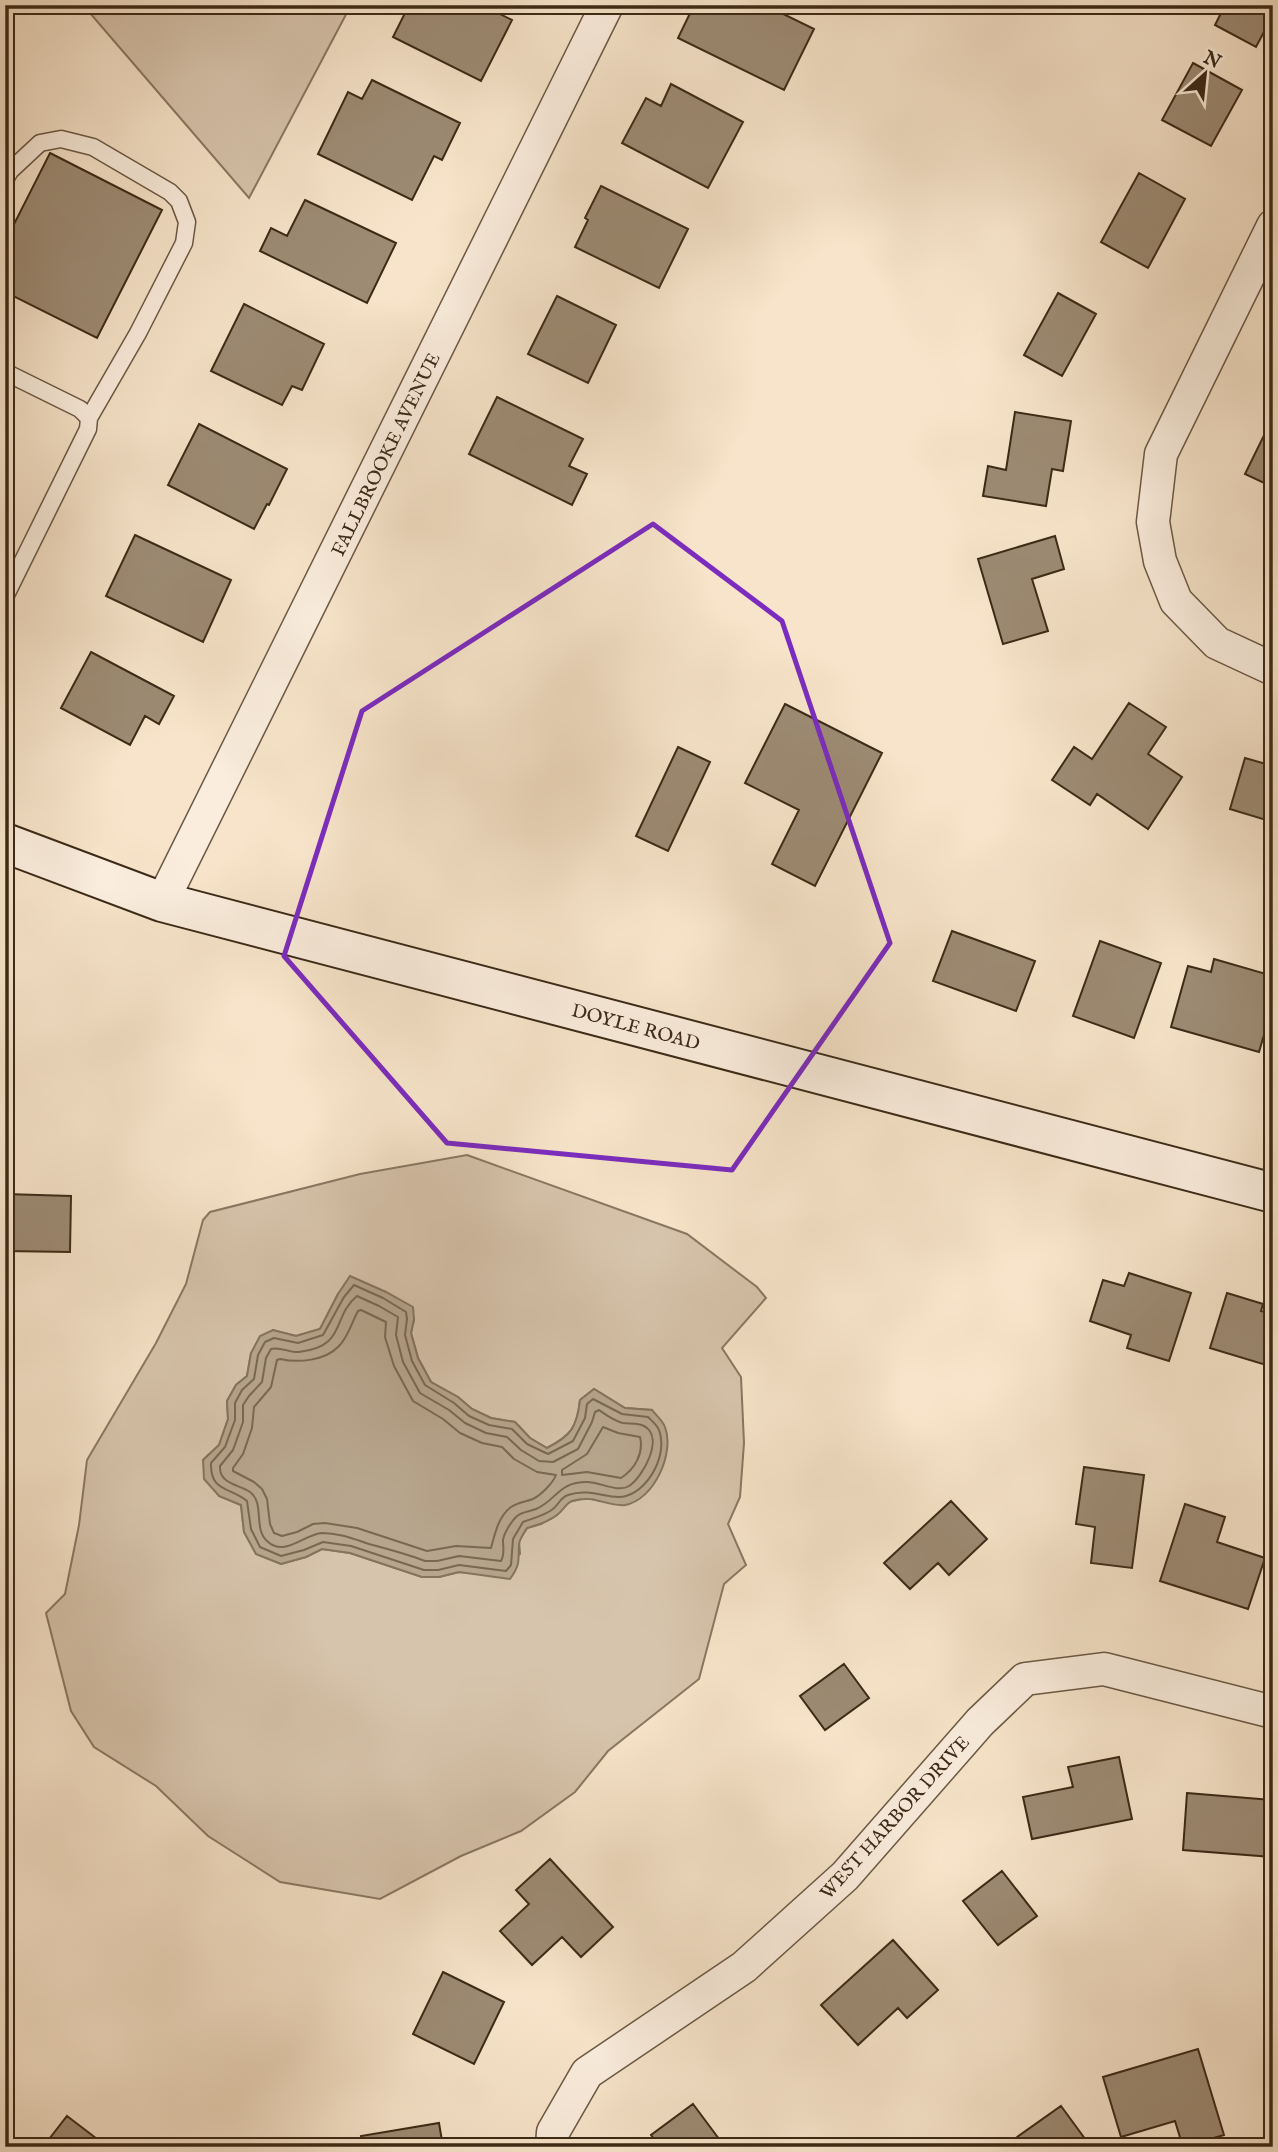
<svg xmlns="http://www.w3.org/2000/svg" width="1278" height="2152" viewBox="0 0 1278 2152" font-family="'IM FELL English',serif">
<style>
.green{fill:#d7c4ac;stroke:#8a7762;stroke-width:2;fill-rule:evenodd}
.water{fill:#b7a58d;stroke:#86745e;stroke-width:2}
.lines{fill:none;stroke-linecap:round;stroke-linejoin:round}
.shore{stroke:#7a6852;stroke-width:2}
.building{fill:#9d8b74;stroke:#3c2a17;stroke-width:2}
.lane-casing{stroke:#6b5844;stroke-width:19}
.street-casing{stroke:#6b5844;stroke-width:35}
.secondary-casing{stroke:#3c2a17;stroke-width:42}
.lane{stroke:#faeddd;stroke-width:16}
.street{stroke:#faeddd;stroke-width:32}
.secondary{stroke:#faeddd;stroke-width:38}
.marked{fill:none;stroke:#7b2cbf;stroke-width:5;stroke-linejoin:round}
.labels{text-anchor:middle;stroke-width:5;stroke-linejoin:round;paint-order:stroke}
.street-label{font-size:19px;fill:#3c2a17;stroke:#faeddd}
</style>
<rect width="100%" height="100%" fill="#f7e4ca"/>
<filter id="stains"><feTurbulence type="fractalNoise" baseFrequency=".00286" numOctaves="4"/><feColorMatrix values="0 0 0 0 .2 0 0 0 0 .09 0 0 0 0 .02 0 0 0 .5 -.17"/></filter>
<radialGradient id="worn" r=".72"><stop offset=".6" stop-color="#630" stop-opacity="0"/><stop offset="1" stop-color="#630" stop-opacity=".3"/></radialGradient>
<!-- green -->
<path class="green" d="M83 5H351L249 198Z
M467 1155 687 1234 757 1287 766 1298 722 1348 741 1377 744 1443 740 1497 728 1524 746 1565 724 1584 699 1679 608 1751 575 1792 521 1831 461 1856 380 1899 280 1882 208 1836 156 1786 94 1747 71 1711 46 1613 65 1594 79 1525 87 1460 156 1343 186 1284 203 1220 210 1212 360 1174ZM338 1294 414 1320 411 1333 418 1358 431 1382 458 1397 472 1409 491 1418 515 1422 530 1438 547 1448C571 1435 577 1428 580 1400L594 1389 625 1408 652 1410 624 1505 586 1498 568 1502 557 1515 541 1524 527 1528 519 1541 520 1554 483 1574 459 1572 439 1577H422L350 1553 322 1549 306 1557 281 1564 256 1554 244 1532 241 1505 219 1496 203 1460 219 1445 228 1419 227 1401 236 1385 247 1376 251 1353 273 1330 296 1336 320 1329Z"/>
<!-- water -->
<path class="water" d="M350 1276 386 1292 413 1307 414 1319 411 1333 418 1358 431 1382 458 1397 472 1409 491 1418 515 1422 530 1438 547 1448C571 1436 577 1427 580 1400L594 1389 625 1408 652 1410C656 1415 663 1421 665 1427 675 1453 654 1500 625 1505 607 1507 594 1494 572 1501 565 1504 563 1511 557 1515 548 1522 538 1525 527 1528 524 1533 520 1538 519 1544 518 1560 521 1564 510 1579L459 1572 439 1577H422L350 1553 322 1549 306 1557 281 1564 256 1554 244 1532 241 1505 219 1496 204 1479 203 1460 219 1445 228 1419 227 1401 236 1385 247 1376 251 1353 260 1336 273 1330 296 1336 320 1329 338 1294Z"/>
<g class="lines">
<!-- shore -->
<path class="shore" d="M354 1285 383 1298 406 1312 407 1319 405 1335 412 1361 425 1385 454 1403 469 1416 489 1425 512 1429 527 1444 548 1454 573 1441 585 1418 587 1404 593 1399 622 1414 648 1417C652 1421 657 1425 659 1430 668 1453 650 1489 626 1496 610 1501 592 1487 568 1495 561 1497 559 1504 553 1509 544 1516 533 1518 523 1522L513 1539 511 1565 506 1571 459 1565 438 1570H424L351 1546 323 1542 304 1550 281 1556 260 1547 251 1529 247 1501C230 1487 210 1492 211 1463L225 1447 235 1420V1403L242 1390 254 1379 258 1355 265 1342 274 1338 298 1343 323 1335 344 1297Z
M357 1296 379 1306 398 1317 396 1335 403 1362 420 1393 449 1410 465 1423 486 1433 507 1437 521 1450 539 1461 553 1462 578 1449 592 1422 595 1412 599 1410C606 1415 614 1421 623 1423 629 1424 638 1423 644 1426 665 1437 643 1477 629 1486 618 1493 600 1482 587 1482 558 1482 557 1500 536 1509 529 1512 522 1511 516 1517 511 1522 504 1533 503 1540 503 1548 505 1554 501 1561L459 1556 437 1561H425C407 1554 388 1549 369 1544 354 1539 339 1533 322 1533 304 1534 285 1558 267 1541 253 1528 265 1503 250 1492 238 1484 219 1484 220 1466L233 1450 243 1422V1405L249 1396 262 1382 266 1358 271 1349C280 1346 289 1353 299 1352 348 1346 331 1317 357 1296Z
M361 1310 386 1322 385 1337 394 1366 413 1401 443 1419 460 1433 482 1443 502 1447 514 1459 537 1472 556 1475C553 1483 541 1495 533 1499 525 1502 518 1502 511 1507 498 1517 495 1534 491 1548L456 1546 427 1551 357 1528 325 1523 313 1524 297 1532 282 1536 274 1533 270 1524 267 1499 262 1489 254 1482 233 1471V1468L243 1454 252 1428 254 1407 271 1387 277 1360 280 1359C298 1363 325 1361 339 1346 348 1337 352 1322 358 1311Z
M603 1427 618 1433 640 1437C644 1453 635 1469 621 1478L587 1472 562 1475V1470L587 1454Z"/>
</g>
<!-- building -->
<path class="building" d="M409 5H482L512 20 481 81 393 37Z
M694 5H765L814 29 784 90 678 38Z
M1225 5H1273V15L1256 47 1215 25Z
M1193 63 1242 90 1211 146 1162 120Z
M372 80 460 123 442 160 434 156 412 200 318 154 348 92 362 99Z
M671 84 743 122 708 188 622 143 646 98 661 106Z
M50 153 162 210 97 338 5 292V242Z
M1139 173 1185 199 1148 268 1101 242Z
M601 186 688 229 659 288 575 247 588 220 585 218Z
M305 200 396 243 367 303 260 251 271 228 287 236Z
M1058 293 1096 314 1062 376 1024 355Z
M557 296 616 325 588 383 528 354Z
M244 304 324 344 302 390 292 386 282 405 211 371Z
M497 397 583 439 569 466 587 474 572 505 469 454Z
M1015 412 1071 421 1063 471 1052 469 1046 506 983 496 988 466 1006 470Z
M1273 417V487L1245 474Z
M199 424 287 469 269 505 267 504 254 529 168 485Z
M135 535 231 580 203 642 106 596Z
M1055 536 1064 569 1032 579 1048 631 1003 644 978 559Z
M91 652 174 696 159 724 145 716 130 745 61 708Z
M1129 703 1166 727 1148 754 1182 777 1148 829 1097 794 1090 805 1052 780 1074 747 1092 759Z
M785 704 882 753 815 886 772 864 799 810 745 783Z
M678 747 710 762 668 851 636 836Z
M1245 758 1273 766V822L1230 809Z
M952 931 1035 961 1016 1011 933 981Z
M1100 941 1161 963 1134 1038 1073 1016Z
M1214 959 1273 976V1004L1259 1052 1171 1027 1188 966 1211 972Z
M5 1194 71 1196 70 1252 5 1251Z
M1129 1273 1191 1293 1169 1361 1127 1348 1131 1335 1090 1321 1103 1280 1124 1286Z
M1227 1293 1263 1304 1261 1311 1273 1314V1367L1210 1348Z
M1084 1467 1144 1475 1132 1568 1091 1563 1095 1527 1076 1524Z
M951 1501 987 1539 949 1575 938 1563 910 1589 884 1563Z
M1185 1504 1225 1517 1217 1542 1265 1558 1248 1609 1160 1581Z
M844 1664 869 1698 825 1730 800 1696Z
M1119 1757 1132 1819 1032 1839 1023 1797 1073 1787 1068 1767Z
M1187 1793 1273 1800V1857L1183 1850Z
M550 1859 613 1927 581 1957 562 1937 532 1965 500 1931 529 1904 516 1890Z
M1002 1871 1037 1916 998 1945 963 1901Z
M893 1940 938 1990 907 2018 898 2008 858 2045 821 2005Z
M443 1972 504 2002 474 2064 413 2034Z
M1198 2049 1224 2135 1183 2147 1175 2121 1121 2137 1103 2077Z
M693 2104 725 2147H660L651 2135Z
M1061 2106 1091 2147H1003Z
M67 2116 105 2145 104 2147H43Z
M439 2123 443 2147H363L361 2136Z"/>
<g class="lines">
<!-- lane casing -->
<g class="lane-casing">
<path id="lane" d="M5 180 10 171 40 143 61 139 93 147 170 192 179 201 187 222 184 243 138 333 89 418
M5 372 80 409 89 418 88 429 5 597"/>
</g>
<!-- street casing -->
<g class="street-casing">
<path id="street" d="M1273 226 1161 454 1153 522 1160 561 1176 601 1217 643 1273 669
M162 902 607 5
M552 2147 553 2132 587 2073 744 1967 845 1876 980 1722 1025 1679 1104 1669 1273 1712"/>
</g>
<!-- secondary casing -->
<g class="secondary-casing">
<path id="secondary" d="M5 843 162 902 1273 1193"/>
</g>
<!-- lane -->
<use href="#lane" class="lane"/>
<!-- street -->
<use href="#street" class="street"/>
<!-- secondary -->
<use href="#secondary" class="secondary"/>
</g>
<!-- marked area -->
<path class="marked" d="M653 524 782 621 890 943 732 1170 447 1143 284 956 362 711Z"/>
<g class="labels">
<!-- street labels -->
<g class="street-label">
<text transform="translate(385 454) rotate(-64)" y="7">FALLBROOKE AVENUE</text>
<text transform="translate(636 1026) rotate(15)" y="7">DOYLE ROAD</text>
<text transform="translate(894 1817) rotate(-48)" y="7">WEST HARBOR DRIVE</text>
</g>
</g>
<!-- margin -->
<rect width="1278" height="2152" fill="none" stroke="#f7e4ca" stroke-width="28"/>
<rect x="7" y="7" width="1264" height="2138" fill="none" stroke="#3c2a17" stroke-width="3.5"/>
<rect x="14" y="14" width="1250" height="2124" fill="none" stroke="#3c2a17" stroke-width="2"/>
<!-- north arrow -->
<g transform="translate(1205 74) rotate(27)" stroke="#faeddd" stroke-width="5" paint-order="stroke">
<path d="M0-5L12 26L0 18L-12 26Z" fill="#3c2a17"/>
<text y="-10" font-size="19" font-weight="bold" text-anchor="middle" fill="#3c2a17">N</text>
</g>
<rect width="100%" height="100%" filter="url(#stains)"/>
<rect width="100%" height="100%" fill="url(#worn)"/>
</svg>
